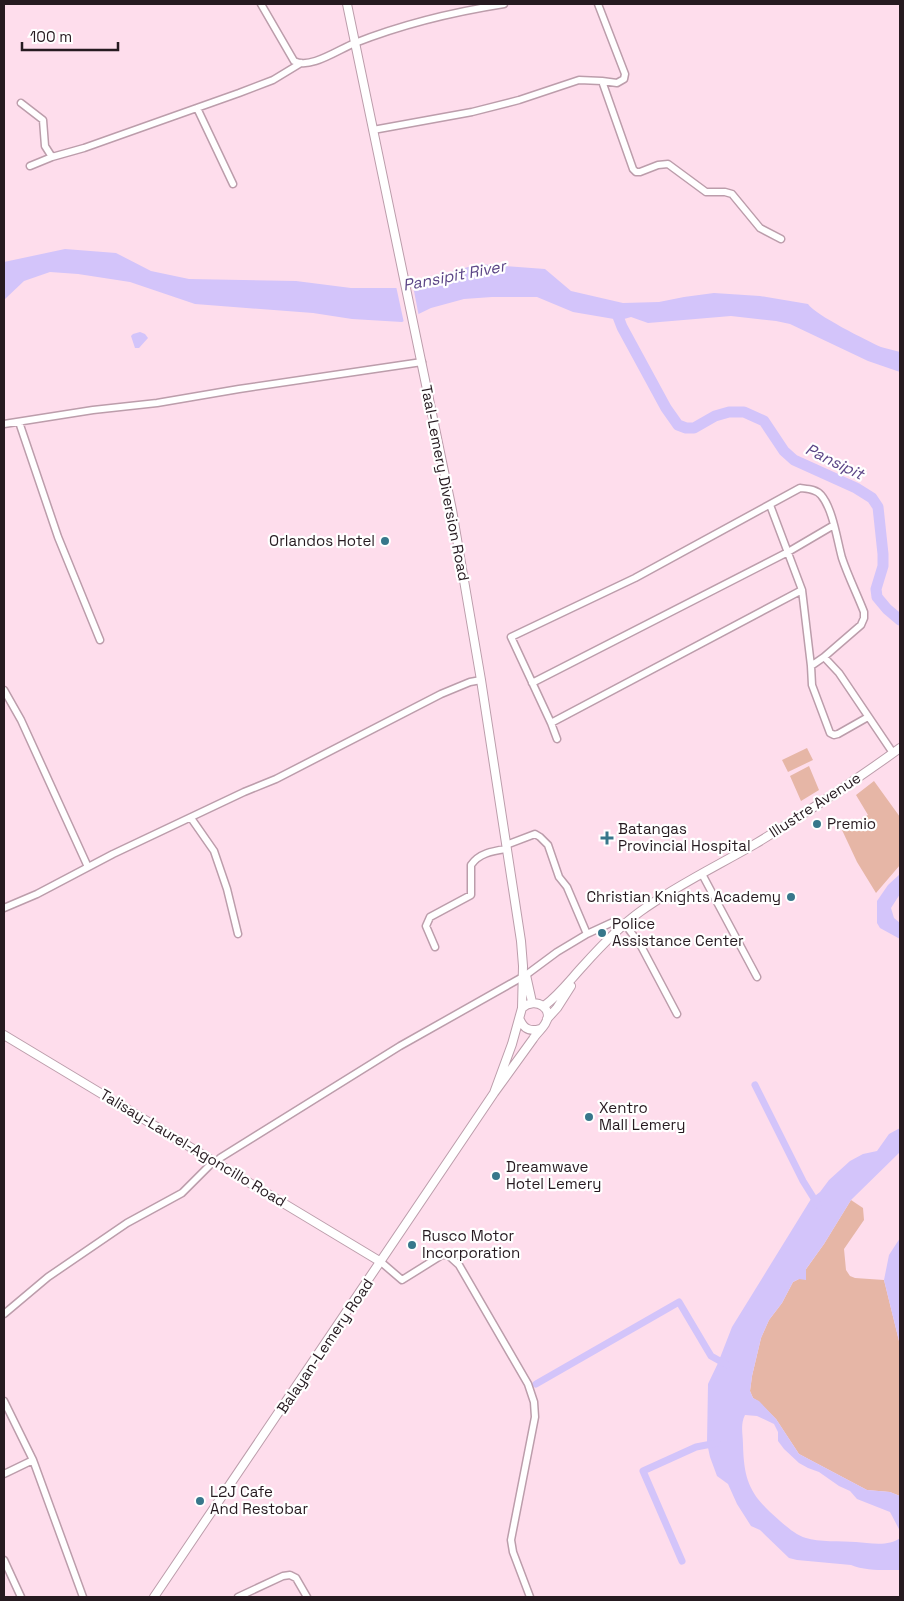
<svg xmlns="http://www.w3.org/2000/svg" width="904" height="1601" viewBox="0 0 904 1601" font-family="'Space Grotesk',sans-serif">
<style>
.green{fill:#e6b6a6}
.water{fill:#d3c4fa}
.pier{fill:#feddec}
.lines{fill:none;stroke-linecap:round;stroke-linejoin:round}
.canal{stroke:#d3c4fa;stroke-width:7}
.river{stroke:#d3c4fa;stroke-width:11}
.minor-casing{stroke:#bc9dab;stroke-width:9}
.major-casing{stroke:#bc9dab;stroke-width:10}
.minor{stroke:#fff;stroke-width:6}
.major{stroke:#fff;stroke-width:8}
.poi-dot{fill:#37778b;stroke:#fff;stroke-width:2}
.labels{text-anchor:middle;stroke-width:4.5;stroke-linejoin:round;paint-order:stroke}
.street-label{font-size:15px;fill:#261a20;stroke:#fff}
.poi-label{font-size:15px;fill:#261a20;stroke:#fff;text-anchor:start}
.water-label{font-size:16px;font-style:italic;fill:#5c4687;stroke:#fff}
</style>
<rect width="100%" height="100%" fill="#feddec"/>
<!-- green -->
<path class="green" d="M807 748 813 760 788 772 782 760Z
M809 766 819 790 801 801 790 776Z
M874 781 900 817V865L876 893 857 862 842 830 868 815 856 795Z
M851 1200 863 1208 864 1220 844 1249 846 1270 850 1276 855 1278 884 1280 899 1341 900 1496 890 1492 867 1490 799 1454 776 1419 759 1402 753 1398 750 1391 752 1376 761 1338 769 1320 782 1303 793 1282 799 1279 824 1244Z"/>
<!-- water -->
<path class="water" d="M65 249 116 253 151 271 189 279 296 281 351 288H413L445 274 478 264 545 269 571 291 623 303 659 302 684 297 714 293 760 296 808 304C815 315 868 341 881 347 887 349 894 350 900 352V372L868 361 790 324 776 321 731 316 648 323 631 317 624 319 617 326 614 319 573 312 537 297H492L464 299 431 308 402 322 352 319 313 313 195 304 130 282 78 274 50 272 24 281 4 300V262Z
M140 332 145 334 148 338 139 348H135L131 336 133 334Z
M900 874V894L891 908 894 918 900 923V939L880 928 877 923V901L888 885Z
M900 1128V1152L851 1200 824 1244 806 1269V1280L799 1279 793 1282 782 1303 769 1320 761 1338 752 1376 750 1391 753 1398 759 1401 776 1419 799 1454 867 1490 890 1492 900 1496V1531L890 1512 857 1499 850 1491 839 1486 819 1472 808 1468 799 1463 784 1449 778 1441V1432L774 1424 757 1416 745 1415C740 1425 743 1434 743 1445 744 1483 751 1496 780 1521 787 1527 796 1535 806 1538 818 1542 841 1541 856 1542 869 1543 889 1547 900 1538V1570C885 1570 865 1571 851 1565L797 1560 789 1558 760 1530 751 1526 737 1504 728 1484 717 1476 710 1457 707 1443 708 1384 718 1363 732 1327 811 1199 820 1192 829 1180 850 1161 863 1154 877 1151 889 1134Z
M900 1238V1364L899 1361V1341L884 1280 889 1255Z"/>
<!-- pier -->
<path class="pier" d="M396 286H413L419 317 406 323H404Z"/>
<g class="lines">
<!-- canal -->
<path class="canal" d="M755 1085 803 1181 818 1205
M536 1384 679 1302 711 1356 727 1365
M682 1561 643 1471 696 1447 717 1443"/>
<!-- river -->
<path class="river" d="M617 314 622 327 666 408 678 425 686 428H694L715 416 729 412H744L764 421 784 451 794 460 856 488 872 498 878 507 883 554V566L876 589 877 597 887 609 900 620"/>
<!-- minor casing -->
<g class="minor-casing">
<path id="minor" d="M261 4 294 61C310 70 339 49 355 43 403 24 453 12 504 4
M598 4 625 74 624 79 617 83 602 81
M21 103 43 120 45 146 52 157 84 148 239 93 273 80 301 63
M197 108 233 184
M373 130 472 112 519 100 579 80 602 81 633 169 636 172H640L658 165 668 164 706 192H725L732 194 760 228 781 239
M30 166 52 157
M19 422 58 537 100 640
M4 424 93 410 157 403 239 389 422 362
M770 505 802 590 811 666
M532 683 788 552 834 525
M4 690 21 720 88 867
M868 717 838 734 834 735 830 733 812 685 811 666 824 657 839 673 893 753
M551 723 802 590
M557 739 551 723 511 637 635 578 800 488C808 489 816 489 821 495 833 509 837 540 842 558 848 576 857 594 864 612V618L861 625 824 657
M191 818 214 851 227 889 238 934
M506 845 535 834 540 837 548 845 559 877 567 887 587 934 613 922 618 930
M702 874 757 977
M4 908 37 894 113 854 244 792 276 779 441 694 470 682 481 680
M625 924 641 946 677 1014
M435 947 426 926 430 917 471 895V865C479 853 493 851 506 849
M220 1158 400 1046 526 975 557 952 587 934
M381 1262 402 1280 442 1255H448L459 1265 528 1384 534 1402 535 1417 511 1540 513 1552 530 1597
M4 1314 48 1277 127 1223 182 1193 209 1166
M4 1401 33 1460 83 1597
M4 1474 33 1460
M4 1560 21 1597
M238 1597 283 1576 290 1575 296 1578 307 1597"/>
</g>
<!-- major casing -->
<g class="major-casing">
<path id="major" d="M347 4 452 510 481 680 521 941 523 966 522 1008
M526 975 532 1002
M544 1006C559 995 570 980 583 966 600 947 620 926 641 911 677 885 717 866 755 844 805 814 853 782 900 748
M547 1019 557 1008 571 986
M520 1020C524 1029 530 1032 540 1029
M4 1035 381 1262
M154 1597 494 1093C507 1075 520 1057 533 1039 536 1034 542 1029 545 1024 555 1009 536 996 522 1008L512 1044 494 1093"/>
</g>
<!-- minor -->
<use href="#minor" class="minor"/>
<!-- major -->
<use href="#major" class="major"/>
</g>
<!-- markers -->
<g class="poi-dot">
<circle cx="385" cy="541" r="5"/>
<circle cx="817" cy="824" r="5"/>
<path d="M604.5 830.5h5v5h5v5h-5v5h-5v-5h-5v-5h5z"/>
<circle cx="791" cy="897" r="5"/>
<circle cx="602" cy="933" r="5"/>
<circle cx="589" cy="1117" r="5"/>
<circle cx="496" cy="1176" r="5"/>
<circle cx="412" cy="1245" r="5"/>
<circle cx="200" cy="1501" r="5"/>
</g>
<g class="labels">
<!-- street labels -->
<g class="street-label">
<text transform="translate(445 483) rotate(79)" y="5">Taal-Lemery Diversion Road</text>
<text transform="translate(815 805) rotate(-33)" y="5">Illustre Avenue</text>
<text transform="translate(193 1148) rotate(31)" y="5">Talisay-Laurel-Agoncillo Road</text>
<text transform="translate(325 1346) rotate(-56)" y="5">Balayan-Lemery Road</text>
</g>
<!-- poi labels -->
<g class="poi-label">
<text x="375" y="546" text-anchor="end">Orlandos Hotel</text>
<text x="827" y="829">Premio</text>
<text x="618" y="834">Batangas<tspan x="618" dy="17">Provincial Hospital</tspan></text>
<text x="781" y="902" text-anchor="end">Christian Knights Academy</text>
<text x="612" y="929">Police<tspan x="612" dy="17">Assistance Center</tspan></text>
<text x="599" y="1113">Xentro<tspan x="599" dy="17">Mall Lemery</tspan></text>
<text x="506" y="1172">Dreamwave<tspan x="506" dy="17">Hotel Lemery</tspan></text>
<text x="422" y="1241">Rusco Motor<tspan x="422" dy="17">Incorporation</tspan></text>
<text x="210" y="1497">L2J Cafe<tspan x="210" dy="17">And Restobar</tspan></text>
</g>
<!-- water labels -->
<g class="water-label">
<text transform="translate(454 275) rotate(-11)" y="6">Pansipit River</text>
<text transform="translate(835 461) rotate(26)" y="6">Pansipit</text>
</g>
</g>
<!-- border -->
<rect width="904" height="1601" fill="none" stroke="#261a20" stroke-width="10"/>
<!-- scale -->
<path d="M22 42v8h96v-8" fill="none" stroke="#261a20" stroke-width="2.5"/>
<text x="30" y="42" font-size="15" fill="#261a20" stroke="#ffffff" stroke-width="4" paint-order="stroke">100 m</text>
</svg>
